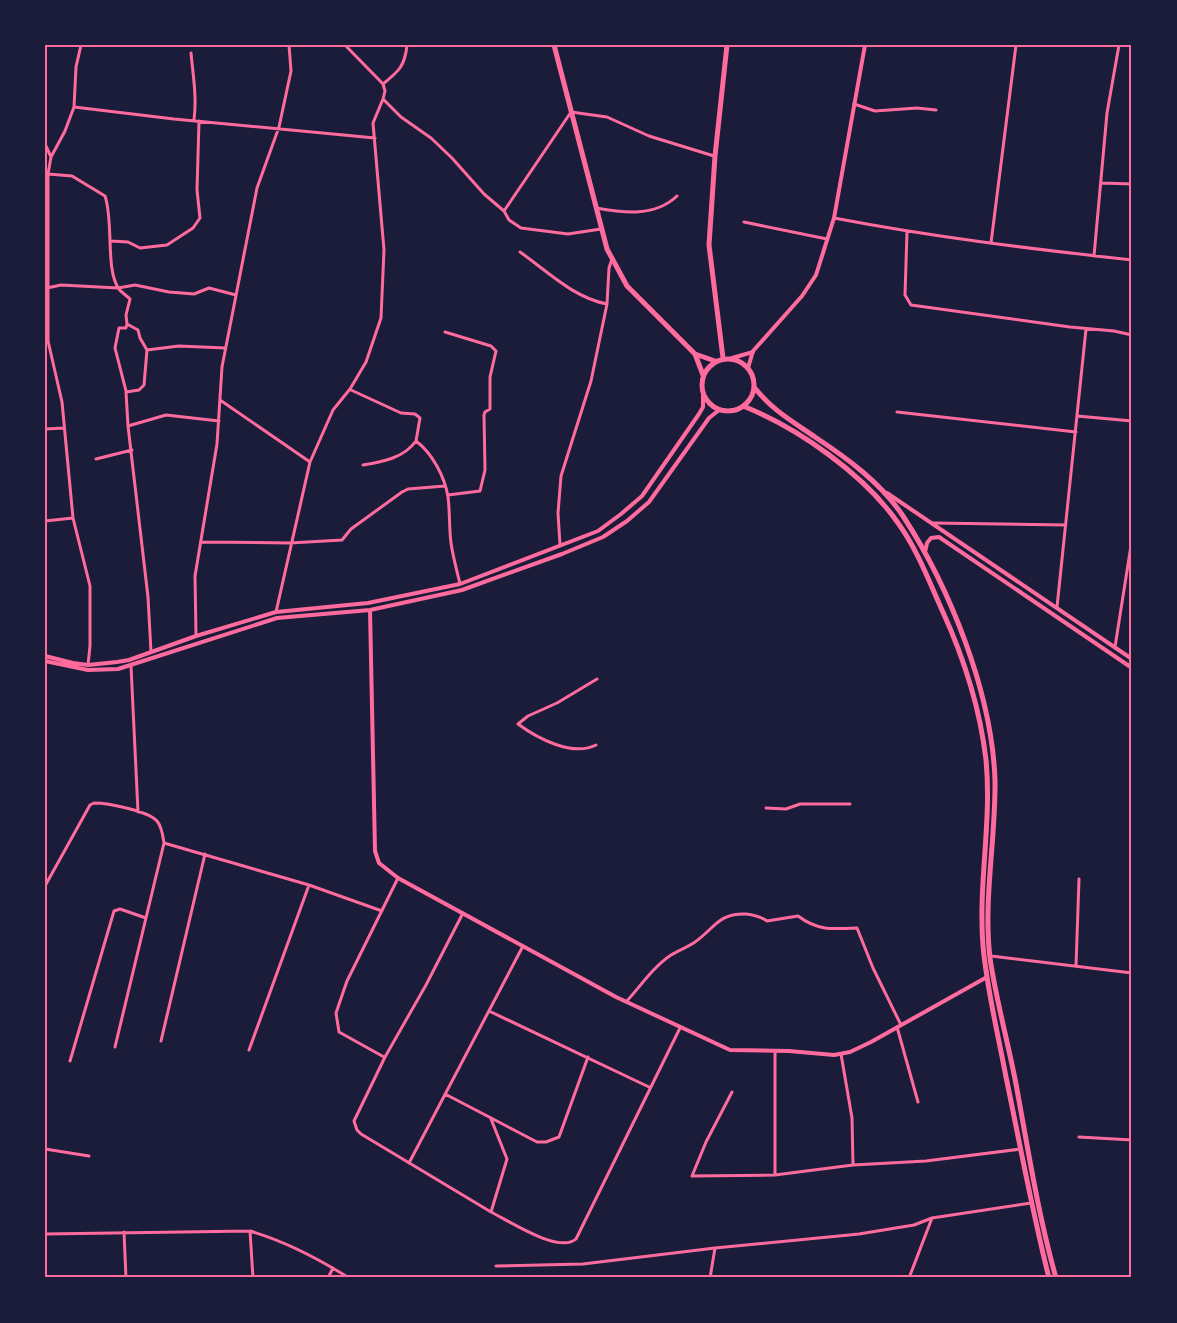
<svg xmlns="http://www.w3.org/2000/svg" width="1177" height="1323" viewBox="0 0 1177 1323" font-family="Montserrat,sans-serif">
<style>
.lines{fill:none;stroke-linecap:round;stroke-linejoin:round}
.minor{stroke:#ff6b9d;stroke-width:3}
.tertiary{stroke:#ff6b9d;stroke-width:4}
.primary{stroke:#ff6b9d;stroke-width:5}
.neatline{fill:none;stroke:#ff6b9d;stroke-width:2}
</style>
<rect width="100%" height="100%" fill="#1b1b3a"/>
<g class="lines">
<!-- minor -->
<path class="minor" d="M81 45 76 67 74 107 65 131 51 157 48 174V341L62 402 73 518 90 586V646L88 665
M345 45 383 84
M407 45C405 66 399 71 383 84L385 91 383 99 401 117 431 138 452 158 484 194 504 211 509 220 521 228 568 234 601 229
M191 53C193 75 197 97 194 120
M854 104 875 111 917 108 936 110
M74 107 174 119 375 138
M45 144 51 157
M48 174 72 176 105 196C114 222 105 270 119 289 122 293 127 296 130 299L126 315 127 324 138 330 140 338 147 350 144 385 139 390 126 392 128 426 148 597 151 652
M1102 183 1132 184
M596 208C624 213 655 217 677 196
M504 211 571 112 607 117 649 136 714 156
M834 218C933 237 1032 249 1132 260
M744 222 827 239
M907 232 905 295 911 305 1070 327 1114 331 1132 335
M111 241 128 242 140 248 167 245 193 228 200 218 197 190 199 121
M991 243 1016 45
M520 252C547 271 574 298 607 304
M1094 256 1107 113 1119 45
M47 288 61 285 118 288 135 285 169 292 194 294 209 288 236 295
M445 332 491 346 496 351 490 377V409L485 412 484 415 485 470 480 491 448 495
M147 350 179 346 225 348
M351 390 401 413 415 414 420 418 416 441C432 453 445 477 448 497 450 512 449 528 451 543 453 557 457 571 460 584
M126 391 115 348 119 328H126L127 324
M220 400 310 462
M897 412 1076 432
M1077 416 1132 421
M128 426 166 415 219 421
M45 429 64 428
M96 459 132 450
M363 465C382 462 404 458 416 441
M45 521 73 518
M933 523 1066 525
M201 542 290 543 342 540 351 529 402 492 408 489 445 486
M560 545 558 513 561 476 591 381 607 304 609 268 612 259
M1057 607 1086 329
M276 612 310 462 333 410 350 389 366 362 381 318 384 250 373 123 383 99
M196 636 195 576 217 444 222 367 257 188 279 127 291 71 289 45
M1115 647 1132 539
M131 666 138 812
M596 745C572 757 537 738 518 724L528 716 557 703 597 679
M766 808 786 809 800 804H850
M164 843 309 885 382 911
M45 886 90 805 94 803C108 803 148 811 157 821 162 827 163 836 164 843L115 1047
M463 913 426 985 385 1057 354 1121 357 1130 361 1134 491 1212
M991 956 1132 973
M1076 966 1079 879
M626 1002C640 987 653 967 671 955 679 950 688 947 695 942 715 928 718 913 746 914 754 915 760 916 767 921L798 916C818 931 833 929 857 928L873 968 901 1025
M489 1011 649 1087
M897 1027 918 1102
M161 1041 205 854
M249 1050 309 885
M841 1054 852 1118 853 1165
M384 1057 339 1032 336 1013 347 981 398 878
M70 1061 114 911 120 909 146 918
M732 1092 706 1142 692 1176 775 1175 853 1165 926 1161 1021 1149
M445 1094 537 1142H546L559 1137 588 1057
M491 1119 507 1159 491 1212C509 1221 559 1254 576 1239L680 1028
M1079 1137 1132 1140
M45 1149 89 1156
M409 1163 523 946
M775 1175V1051
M250 1231 253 1278
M124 1232 126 1278
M45 1234 250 1231C284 1241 319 1259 349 1278
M496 1266 583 1264 715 1248 859 1234 914 1225 932 1218 1031 1203
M328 1278 333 1268
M710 1278 715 1248
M909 1278 932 1218"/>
<!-- tertiary -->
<path class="tertiary" d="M732 358 753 352
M748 368 753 351 802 296 816 275 834 218 865 45
M887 493 1132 659
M925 552 927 543 931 538 939 537 1132 668
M370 610 375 851 379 863 398 878 616 997 730 1050 789 1051 834 1055 850 1052 871 1042 987 977
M45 656 73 663 88 665 117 662 129 660 196 636 276 612 368 603 460 584 598 531 621 514 642 496 699 414 703 407V395
M45 661 88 670 118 669 277 618 370 610 462 590 562 554 603 537 627 521 649 502 709 418 719 410"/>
<!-- primary -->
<path class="primary" d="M554 45 607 249 627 286 695 354 715 361
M695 354 703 375
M723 358 709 245 715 156 727 45
M702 385a26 26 0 1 1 52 0a26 26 0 1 1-52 0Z
M754 387C772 410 792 421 815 437 847 458 881 483 903 516 950 588 992 693 995 780 996 838 983 900 990 958 996 1000 1008 1042 1016 1084 1028 1149 1038 1214 1056 1278
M743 406C798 428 864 474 898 523 917 549 929 581 942 610 964 658 980 708 986 760 992 822 978 884 983 946 987 990 998 1034 1006 1077 1020 1144 1032 1211 1049 1278"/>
</g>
<!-- border -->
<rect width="1177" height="1323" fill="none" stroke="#1b1b3a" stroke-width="93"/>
<rect x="46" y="46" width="1084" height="1230" class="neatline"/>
</svg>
